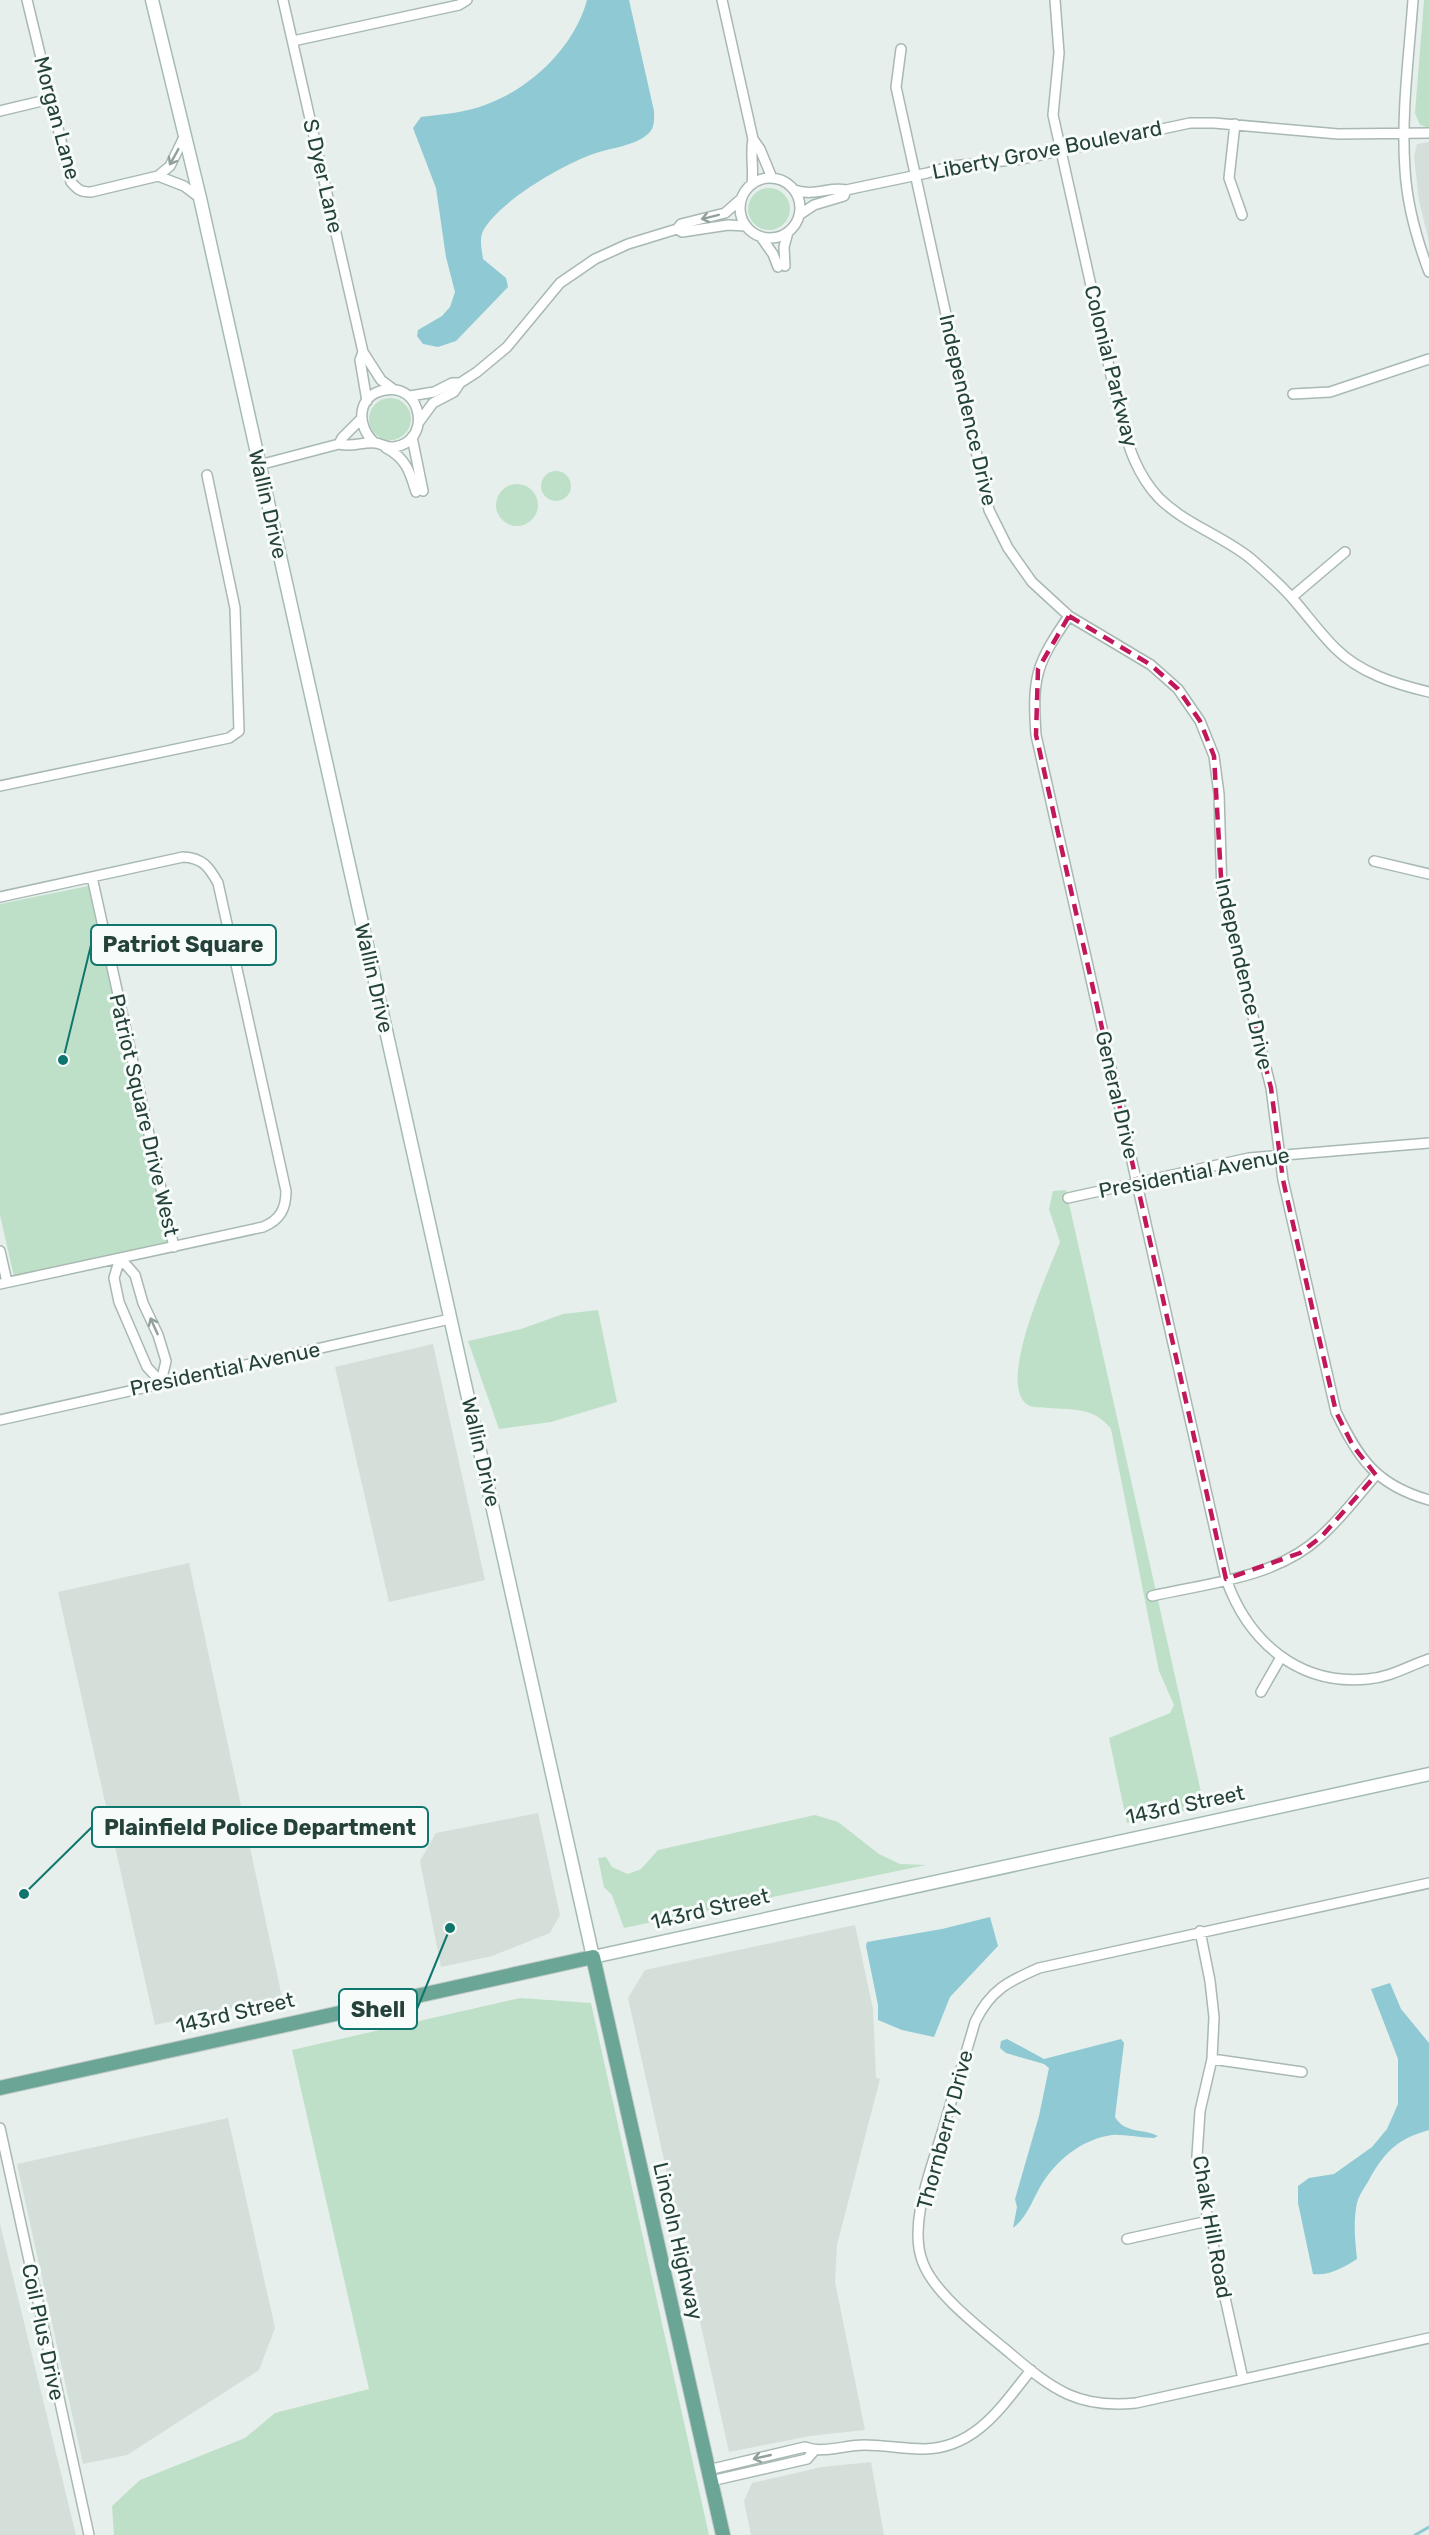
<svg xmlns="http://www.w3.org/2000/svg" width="1429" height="2535" viewBox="0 0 1429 2535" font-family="Rubik,sans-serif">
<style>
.built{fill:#d4dfda}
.green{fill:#bfe0c8}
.water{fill:#8ec9d4}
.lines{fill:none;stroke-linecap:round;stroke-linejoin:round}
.stream{stroke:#8ec9d4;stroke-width:3}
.street-casing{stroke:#a8b8b2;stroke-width:12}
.secondary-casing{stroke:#a4bbb3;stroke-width:15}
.primary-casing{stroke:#c2cac8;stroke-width:16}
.street{stroke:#fff;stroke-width:9}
.secondary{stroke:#fff;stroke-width:12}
.primary{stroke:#6aa596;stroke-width:14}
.oneway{stroke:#92a09c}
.marked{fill:none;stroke:#c2185b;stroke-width:4.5;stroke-dasharray:12 8;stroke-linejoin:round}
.labels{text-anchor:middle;stroke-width:6;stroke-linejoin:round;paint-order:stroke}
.street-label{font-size:21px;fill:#24423a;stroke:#f7fbf9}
.leader{fill:none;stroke:#0f766e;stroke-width:2}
.callout-dot{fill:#0f766e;stroke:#f7fbf9;stroke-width:2}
.callout{fill:#f7fbf9;stroke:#0f766e;stroke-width:2}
.callout-label{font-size:22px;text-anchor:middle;font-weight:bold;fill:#24423a}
</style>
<rect width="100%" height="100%" fill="#e6efeb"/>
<!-- built -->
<path class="built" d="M1429 142V242L1419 201 1414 156 1417 144Z
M433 1344 485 1580 389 1602 335 1367Z
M189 1563 282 1997 155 2025 58 1592Z
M538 1813 560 1915 550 1933 492 1956 441 1967 420 1861 436 1833Z
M855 1925 873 2009 876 2078 880 2079 837 2245 835 2282 865 2430 810 2436 729 2452 628 1998 645 1970Z
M228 2118 275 2328 259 2370 127 2455 83 2464 17 2164Z
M0 2224 76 2535H0Z
M871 2462 884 2535H751L744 2501 752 2483 822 2467Z"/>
<!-- green -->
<path class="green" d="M1424 0H1429V128L1420 125 1415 113Z
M748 209a21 21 0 1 1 42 0a21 21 0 1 1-42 0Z
M369 419a21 21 0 1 1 42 0a21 21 0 1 1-42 0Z
M541 486a15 15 0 1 1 30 0a15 15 0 1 1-30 0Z
M496 505a21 21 0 1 1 42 0a21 21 0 1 1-42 0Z
M88 886 168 1244 14 1277 0 1215V904Z
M1066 1190 1203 1801 1190 1810 1127 1823 1109 1738 1170 1713 1174 1705 1159 1671 1111 1429C1094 1407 1074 1410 1048 1408 1043 1407 1034 1408 1030 1406 993 1390 1050 1268 1060 1242L1049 1209 1053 1191Z
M598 1310 617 1402 551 1422 499 1429 468 1341 521 1329 563 1314Z
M815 1815 838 1822 879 1854 900 1864 926 1865 624 1928 612 1895 604 1887 598 1858 606 1857 612 1867 628 1874 641 1869 658 1850Z
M520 1998 591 2003 709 2535H114L112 2506 140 2480 245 2438 275 2413 369 2389 292 2050Z"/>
<!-- water -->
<path class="water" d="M587 0H629L654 111C654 119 655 127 649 133 636 146 609 148 593 154 562 165 498 202 483 231 479 240 482 250 483 259L506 278 508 287 456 341 438 347 423 344 417 336 418 330 442 316 450 307 455 292 446 257 436 188 413 128 421 117C443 114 464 113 485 105 530 89 574 48 587 0Z
M990 1917 998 1946 950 1997 934 2037 902 2030 878 2020V2005L866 1946 867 1942 942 1929Z
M1390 1983 1401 2009 1429 2043V2130C1398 2139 1386 2150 1370 2178 1366 2186 1359 2194 1357 2203 1353 2221 1355 2240 1357 2259 1344 2267 1330 2276 1313 2274L1298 2203V2186L1309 2178 1334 2174 1372 2147 1387 2129 1398 2104V2059L1371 1989Z
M1007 2039 1044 2059 1121 2039 1124 2043 1115 2117C1125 2134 1142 2128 1158 2136L1154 2138C1144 2138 1120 2134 1112 2135 1082 2139 1055 2161 1040 2187 1031 2203 1027 2217 1013 2228L1017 2207 1015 2199 1039 2116 1049 2068 1044 2064 1006 2053 1000 2048 1001 2041Z"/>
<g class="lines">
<!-- stream -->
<path class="stream" d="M1415 2535 1429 2527"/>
<!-- street casing -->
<g class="street-casing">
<path id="street" d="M27 0 71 182C78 190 81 192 91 192L158 176 170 166 185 135
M283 0 363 352 381 380 393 389
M722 0 753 139 760 149 772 178
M1055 0 1059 53 1053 115 1120 416C1128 446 1137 475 1159 498 1185 524 1221 535 1250 558 1265 571 1280 584 1293 599 1307 615 1320 633 1335 648 1360 673 1395 684 1429 692
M1413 0C1409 56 1401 114 1405 170 1407 204 1417 240 1429 272
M293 41 459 5 467 0
M901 49 896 87 989 510 1008 548 1032 582 1069 616 1151 665 1178 689 1200 721 1214 756 1219 794 1222 894 1271 1088 1283 1180 1336 1412C1359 1459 1376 1485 1429 1500
M0 111 50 99
M1235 124 1229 178 1242 215
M158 176 184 186 200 198
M740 208a30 30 0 1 1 60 0a30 30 0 1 1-60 0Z
M752 184C754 169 750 154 753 139
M794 190C815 197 830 186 846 190L927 173 952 166 1022 159 1190 123H1214L1338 134 1429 133
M799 215 814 205 844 196 846 190
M677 229 682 232 728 225 746 226
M761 237 773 254 778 267
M785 266 784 247 788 232
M363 352 360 360 367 401
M1293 394 1330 392 1429 359
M410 396 434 392 452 383H460
M419 422 433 403 454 392 460 383 477 372 507 347 560 283 595 259 628 244 677 229 681 224 725 213 741 199
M412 437 423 491
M339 444C352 448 364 441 376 443 382 444 387 448 394 447 432 442 423 383 385 390 356 395 356 427 375 443
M339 444 342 438 361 419
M386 448C406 458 410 472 416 492
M259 465 339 444
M1292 597 1345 552
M1069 616C1036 664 1032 677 1036 735L1226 1579C1248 1641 1298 1686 1368 1679 1391 1677 1408 1666 1429 1659
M0 786 229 738 239 731 235 608 207 475
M1374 861 1429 874
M92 877 174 1247
M0 897 183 857C203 858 209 867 218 883L286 1191C286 1209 280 1220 263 1227L0 1284
M1068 1198 1249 1158 1429 1143
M0 1251 7 1282
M120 1258 114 1278 119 1302 147 1367 161 1382
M120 1258 135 1275 143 1303 158 1335 166 1361 161 1382
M0 1420 450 1319
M1152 1596C1208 1583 1276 1578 1320 1537 1341 1519 1358 1495 1376 1475
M1261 1692 1281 1657
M1429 1883 1039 1968C1009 1981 990 1990 975 2022 965 2057 954 2091 944 2126 933 2165 907 2224 923 2263 935 2295 985 2332 1011 2354 1053 2390 1079 2409 1136 2403L1429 2338
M1200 1931 1210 1981 1214 2017 1212 2059 1200 2111 1197 2156 1208 2221 1243 2379
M1212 2059 1302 2072
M0 2128 89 2535
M1127 2239 1208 2221
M708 2470 805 2447C822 2454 845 2445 864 2445 884 2445 904 2449 924 2449 976 2448 1002 2406 1031 2370
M711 2481 807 2459 814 2451"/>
</g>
<!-- secondary casing -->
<g class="secondary-casing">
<path id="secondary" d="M152 0 200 198 593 1957 1429 1774"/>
</g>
<!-- primary casing -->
<g class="primary-casing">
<path id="primary" d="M0 2088 593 1957 723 2535"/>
</g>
<!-- street -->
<use href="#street" class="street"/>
<!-- secondary -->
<use href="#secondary" class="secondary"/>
<!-- primary -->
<use href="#primary" class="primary"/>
</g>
<!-- one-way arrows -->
<defs><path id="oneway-shaft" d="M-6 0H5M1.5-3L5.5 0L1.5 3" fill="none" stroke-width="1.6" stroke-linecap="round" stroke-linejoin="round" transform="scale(1.5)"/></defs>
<g class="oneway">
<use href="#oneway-shaft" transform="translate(174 157) rotate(119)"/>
<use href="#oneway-shaft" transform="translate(710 217) rotate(166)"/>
<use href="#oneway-shaft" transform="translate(154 1326) rotate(-114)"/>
<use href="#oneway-shaft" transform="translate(762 2457) rotate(167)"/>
</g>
<!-- marked area -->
<path class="marked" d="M1069 616 1151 665 1178 689 1200 721 1214 756 1222 894 1271 1088 1283 1180 1336 1412 1353 1446 1376 1475 1321 1537 1300 1553 1226 1579 1036 735 1038 669Z"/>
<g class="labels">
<!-- street labels -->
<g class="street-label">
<text transform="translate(57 118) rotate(75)" y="7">Morgan Lane</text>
<text transform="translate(1047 150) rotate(-11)" y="7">Liberty Grove Boulevard</text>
<text transform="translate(323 176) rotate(77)" y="7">S Dyer Lane</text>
<text transform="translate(1111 366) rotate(76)" y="7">Colonial Parkway</text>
<text transform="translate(968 410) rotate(77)" y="7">Independence Drive</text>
<text transform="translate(268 504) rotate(77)" y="7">Wallin Drive</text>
<text transform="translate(1244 974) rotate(77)" y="7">Independence Drive</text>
<text transform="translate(374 978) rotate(77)" y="7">Wallin Drive</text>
<text transform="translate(1117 1095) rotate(77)" y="7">General Drive</text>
<text transform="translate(144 1115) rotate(77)" y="7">Patriot Square Drive West</text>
<text transform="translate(1194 1173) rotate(-11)" y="7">Presidential Avenue</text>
<text transform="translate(225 1369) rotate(-12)" y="7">Presidential Avenue</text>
<text transform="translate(481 1452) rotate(77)" y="7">Wallin Drive</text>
<text transform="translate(1185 1805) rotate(-12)" y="7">143rd Street</text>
<text transform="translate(710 1909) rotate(-13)" y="7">143rd Street</text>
<text transform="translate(235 2013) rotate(-13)" y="7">143rd Street</text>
<text transform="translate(945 2130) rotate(-75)" y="7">Thornberry Drive</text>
<text transform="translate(1212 2227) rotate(80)" y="7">Chalk Hill Road</text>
<text transform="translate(678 2241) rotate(77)" y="7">Lincoln Highway</text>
<text transform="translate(43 2332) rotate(78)" y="7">Coil Plus Drive</text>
</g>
</g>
<!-- callouts -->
<path class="leader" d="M63 1060L91 945M24 1894L92 1827M450 1928L417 2009"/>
<g class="callout-dot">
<circle cx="63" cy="1060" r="6"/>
<circle cx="24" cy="1894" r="6"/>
<circle cx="450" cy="1928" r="6"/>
</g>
<g class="callout">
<rect x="91" y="925" width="185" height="40" rx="6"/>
<rect x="92" y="1807" width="336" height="40" rx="6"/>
<rect x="339" y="1989" width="78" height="40" rx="6"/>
</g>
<g class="callout-label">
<text x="183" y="952">Patriot Square</text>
<text x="260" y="1835">Plainfield Police Department</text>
<text x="378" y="2017">Shell</text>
</g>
</svg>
